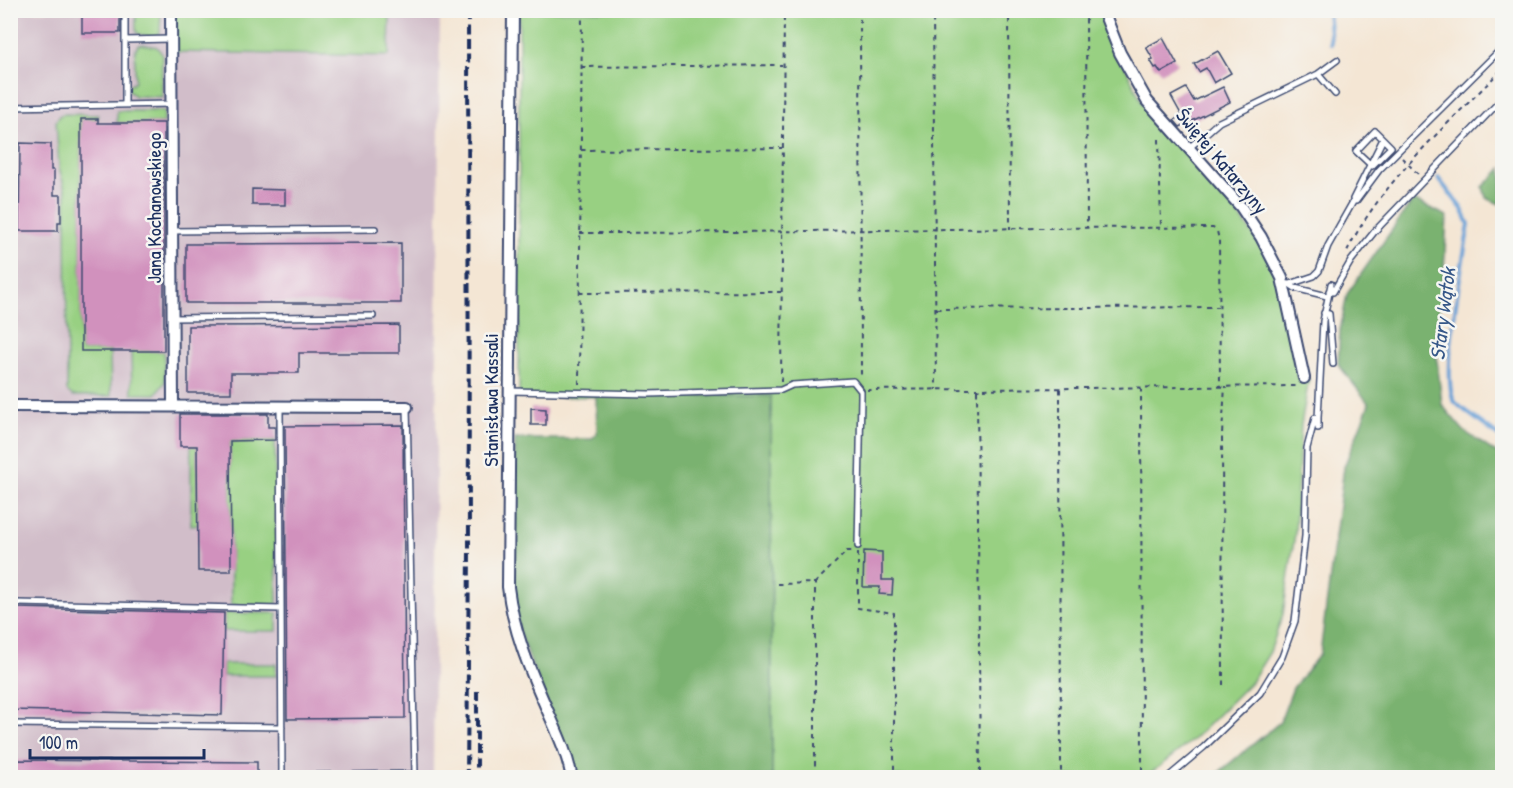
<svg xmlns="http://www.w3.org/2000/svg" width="1513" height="788" viewBox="0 0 1513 788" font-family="'Patrick Hand',sans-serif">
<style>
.industrial{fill:#d1bdc9}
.green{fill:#98d082;stroke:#5a8070;stroke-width:1.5}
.forest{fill:#7ab270;stroke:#4a7067;stroke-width:1.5}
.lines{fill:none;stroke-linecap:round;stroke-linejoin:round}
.stream{stroke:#69a1d7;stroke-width:4}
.building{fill:#d191bd}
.lane-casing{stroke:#3c4a70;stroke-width:8}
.street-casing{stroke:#3c4a70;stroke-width:14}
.path{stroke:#3c4a70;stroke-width:2;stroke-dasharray:4.5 4.5;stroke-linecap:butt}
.lane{stroke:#fff;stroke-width:5}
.street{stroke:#fff;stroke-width:10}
.rail{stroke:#1b2f5e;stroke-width:4;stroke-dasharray:9 4.5;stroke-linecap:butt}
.labels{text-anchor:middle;stroke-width:5;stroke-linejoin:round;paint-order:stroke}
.street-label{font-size:20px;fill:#1b2f5e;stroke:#f6f6f2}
.water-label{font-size:21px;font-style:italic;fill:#365788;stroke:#f6f6f2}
</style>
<rect width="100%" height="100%" fill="#f6f6f2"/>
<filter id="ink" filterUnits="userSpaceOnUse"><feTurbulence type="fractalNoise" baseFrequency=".0167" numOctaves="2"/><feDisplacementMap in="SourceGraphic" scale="12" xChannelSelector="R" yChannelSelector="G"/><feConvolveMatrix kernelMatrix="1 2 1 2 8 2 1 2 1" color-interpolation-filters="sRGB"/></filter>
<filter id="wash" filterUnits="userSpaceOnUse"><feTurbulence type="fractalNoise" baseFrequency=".008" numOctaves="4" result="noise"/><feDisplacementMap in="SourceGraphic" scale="24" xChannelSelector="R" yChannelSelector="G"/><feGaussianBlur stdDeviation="1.35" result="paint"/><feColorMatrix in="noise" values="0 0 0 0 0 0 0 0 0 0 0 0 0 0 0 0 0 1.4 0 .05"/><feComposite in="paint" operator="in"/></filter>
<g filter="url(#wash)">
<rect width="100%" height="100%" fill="#f4e6d4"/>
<!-- industrial -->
<path class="industrial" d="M10 11H440L433 777H11Z"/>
<!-- green -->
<path class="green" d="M136 11H161L160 33 152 37 138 34 136 29Z
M174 11H390L389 56 174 52Z
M519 11H1099L1143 104 1242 219 1261 246 1273 270 1287 318 1298 378 1309 379 1301 425 1295 534 1283 614 1270 652 1251 682 1194 739 1146 777H772L771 396 519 397Z
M142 44 157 47 162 54V97L135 96 129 91 128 87 135 81V51L138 45Z
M117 111H164V123H117Z
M66 114 98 115V119H81V351H110L111 396H73L67 391 66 193 59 167 56 121 60 115Z
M131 351H164L165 382 156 394H132Z
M275 440 277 605H231L230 441Z
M191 446H197L198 525H191Z
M224 613H277V631H224Z
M223 664H276V676H223Z"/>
<!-- forest -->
<path class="forest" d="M1502 168V205L1486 198 1483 187Z
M1413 200 1447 216 1444 271 1435 342 1442 405 1464 431 1502 457V777H1213L1280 722 1293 688 1320 654 1344 467 1369 404 1338 364 1340 330 1347 294Z
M596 396H771L772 777H575L520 634 514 610 515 439H591L597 434Z"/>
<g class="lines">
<!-- stream -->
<path class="stream" d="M1328 10 1331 44
M1438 178 1462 209 1469 224C1464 256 1439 380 1455 402 1462 410 1492 430 1502 439"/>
</g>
<g id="blocks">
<!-- building -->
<path class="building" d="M82 10H120V33H82Z
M1163 38 1177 64 1161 73 1157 67 1155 68 1150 60 1153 59 1146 47Z
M1218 51 1231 73 1214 83 1206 68 1199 72 1194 64Z
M1223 87 1230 102 1180 127 1174 120 1182 116 1171 96 1186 88 1194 101Z
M81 119H98V123H164V351H81Z
M20 143 51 144V170H54V195H61V222H58V231H19Z
M252 189 285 190V205H252Z
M401 243V303H186V244Z
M399 325V353H299V373H231V393H188V326Z
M531 408 546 409V425H531Z
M180 414H268V427H275V440L230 441 231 571H198L197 446H180Z
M403 425 405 718 287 719 285 426Z
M864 551 882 552V580H893L892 595 879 594 880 587H863Z
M10 606 17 608 224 613 222 715 10 710Z
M10 760 257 762V777H10Z"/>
</g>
</g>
<g filter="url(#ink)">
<use href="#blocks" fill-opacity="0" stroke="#3c4a70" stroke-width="1.5"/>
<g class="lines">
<!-- lane casing -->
<g class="lane-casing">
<path id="lane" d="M125 40 171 39
M1318 74 1335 94
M125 105V10
M10 107 171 104
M1375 131 1391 147 1372 166 1356 151Z
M1189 148 1219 122 1318 74 1337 60
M1354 200 1356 201 1379 170 1502 48
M172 231 375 229
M1289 284 1295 288 1327 296
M1290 284 1314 276 1319 271 1328 246 1354 200 1353 199 1383 139
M1329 291 1333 292 1351 261 1375 231 1502 99
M1324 313 1329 314 1333 364
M172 318 373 316
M511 391 649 394 781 390 792 385 853 381 861 391V396L858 546
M280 407 282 778
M1318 428V418
M17 603 281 609
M10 724 282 727
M282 776 415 774 407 407
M1167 778 1204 747 1260 693 1282 657 1295 621 1305 536 1307 448 1315 418H1318L1323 321 1331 284"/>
</g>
<!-- street casing -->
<g class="street-casing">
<path id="street" d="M171 10 173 406
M513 10 508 587C513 630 529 668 546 707 556 730 567 752 572 778
M1103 10 1120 53 1147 101 1241 207 1261 237 1282 278 1304 378
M10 406 407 407"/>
</g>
<!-- path -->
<path class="path" d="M860 10 861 377
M933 10 936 390
M1009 10 1010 229
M1086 10 1087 227
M581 67 782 65
M1159 139 1161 228
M581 150 782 148
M1402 158 1419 175
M580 233C791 233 1002 226 1213 228L1217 231 1219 240 1220 386
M1347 251C1383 179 1447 126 1502 69
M579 293 781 292
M936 309 1218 307
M781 382 784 10
M579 384 582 10
M1141 388 1142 774
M1060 389 1061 778
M867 390 1296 386
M977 390 980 778
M858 553V608L894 613V778
M815 583 847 551H853
M777 584 815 583V778
M1223 685 1222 434 1225 386"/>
<!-- lane -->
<use href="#lane" class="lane"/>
<!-- street -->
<use href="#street" class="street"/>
<!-- rail -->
<path class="rail" d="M477 691V778
M467 778 469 550 468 10"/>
</g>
</g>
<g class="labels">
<!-- street labels -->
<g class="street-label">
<text transform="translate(1222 161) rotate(50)" y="7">Świętej Katarzyny</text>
<text transform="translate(154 208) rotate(-90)" y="7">Jana Kochanowskiego</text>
<text transform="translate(491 400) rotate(-90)" y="7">Stanisława Kassali</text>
</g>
<!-- water labels -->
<g class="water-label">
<text transform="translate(1443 314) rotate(-83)" y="7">Stary Wątok</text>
</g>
</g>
<!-- margin -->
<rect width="1513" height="788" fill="none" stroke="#f6f6f2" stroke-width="36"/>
<!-- scale -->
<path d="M30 749v9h174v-9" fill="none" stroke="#1b2f5e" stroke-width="3"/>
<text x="39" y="749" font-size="18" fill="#1b2f5e" stroke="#f6f6f2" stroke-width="4.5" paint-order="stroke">100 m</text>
</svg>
